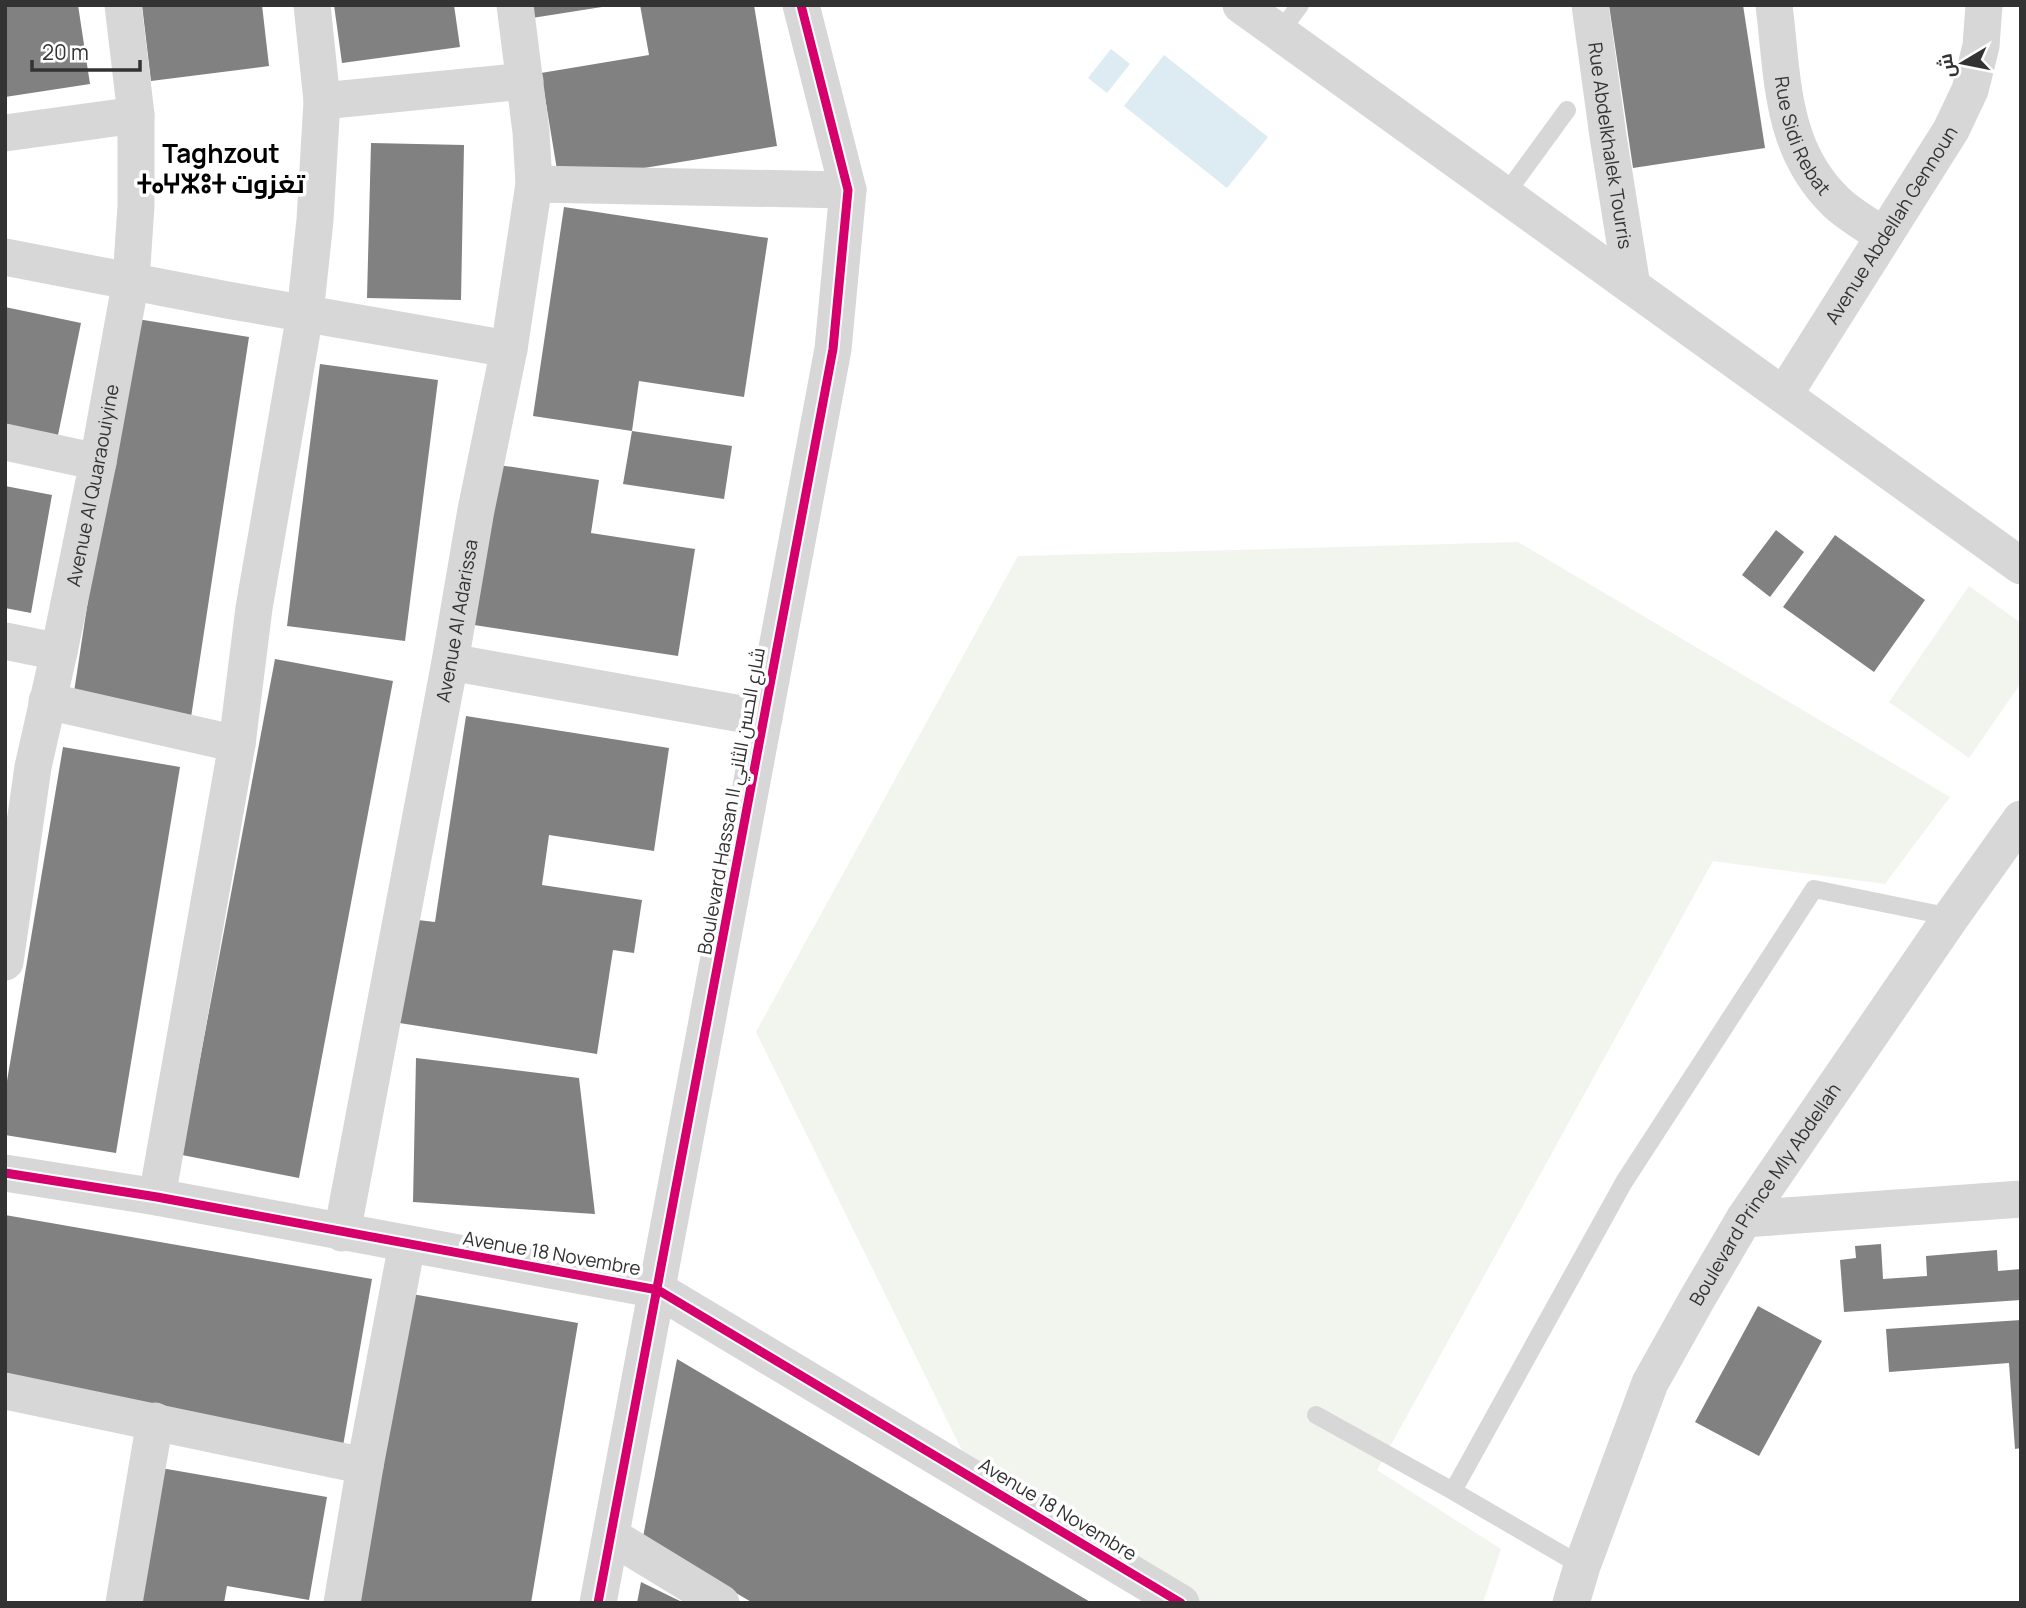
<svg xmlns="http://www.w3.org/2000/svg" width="2026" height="1608" viewBox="0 0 2026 1608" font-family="Manrope,Cairo,'Noto Sans Tifinagh',sans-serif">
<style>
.green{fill:#f1f5ed}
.water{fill:#ddebf3}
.building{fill:#818181}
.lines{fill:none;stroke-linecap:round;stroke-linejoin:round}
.service{stroke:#d7d7d7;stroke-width:18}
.minor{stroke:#d7d7d7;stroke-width:37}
.cycleway-casing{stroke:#fff;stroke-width:13}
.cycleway{stroke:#d6006c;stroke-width:9}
.labels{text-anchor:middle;stroke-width:7;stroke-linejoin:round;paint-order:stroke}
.street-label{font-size:19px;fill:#333;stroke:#fff}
.district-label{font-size:26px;font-weight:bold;fill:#000;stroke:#fff}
</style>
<rect width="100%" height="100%" fill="#fff"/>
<!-- green -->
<path class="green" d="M1518 542 1950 797 1885 884 1713 861 1377 1470 1501 1549 1483 1603H1169L983 1493 756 1032 1018 556Z
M1969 586 2021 623V683L1969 758 1889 702Z"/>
<!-- water -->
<path class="water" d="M1111 49 1130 64 1107 93 1088 78Z
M1164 55 1268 137 1227 188 1124 106Z"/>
<!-- building -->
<path class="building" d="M5 5H78L90 84 5 97Z
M142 5H262L269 66 151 81Z
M334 5H454L460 47 342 63Z
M530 5H601L602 7 532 18Z
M640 5H754L777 146 559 182 541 73 649 55Z
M1609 5H1743L1765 148 1633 168Z
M371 143 464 145 461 300 367 298Z
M564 207 768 238 744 397 639 381 632 431 533 416Z
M5 307 81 323 57 440 5 430Z
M131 318 249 337 190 724 72 705Z
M320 364 438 380 405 641 287 626Z
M632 431 732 446 724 499 623 484Z
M499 465 599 480 591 533 695 549 678 656 474 625Z
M5 486 52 495 31 613 5 608Z
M1776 530 1804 552 1770 597 1742 575Z
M1835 535 1925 600 1874 672 1783 607Z
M275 659 393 681 299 1178 182 1155Z
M466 716 669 748 654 851 549 835 542 885 642 900 634 953 613 950 597 1054 393 1022 409 919 435 922Z
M63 747 180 767 116 1153 5 1135V1093Z
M416 1058 579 1078 595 1214 413 1202Z
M5 1215 372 1279 343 1446 5 1387Z
M1881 1244 1883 1279 1927 1276 1926 1256 1997 1250 1998 1271 2021 1269V1300L1844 1312 1840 1260 1856 1258 1855 1246Z
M412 1294 578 1323 531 1603H359Z
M1758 1306 1822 1341 1759 1456 1695 1422Z
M2021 1320V1448L2015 1449 2009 1363 1889 1372 1886 1329Z
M677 1359 1092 1603H753L675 1557 643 1537Z
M161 1468 327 1497 309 1600 227 1586 224 1603H137Z
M641 1582 684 1603H637Z"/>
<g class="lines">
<!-- service -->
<path class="service" d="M1279 33 1300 5
M1505 195 1567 110
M1316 1415 1453 1491
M1582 1566 1453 1491 1624 1182 1814 889 1951 917"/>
<!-- minor -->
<g class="minor">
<path d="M1241 5 2021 566"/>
<path id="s1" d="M1590 5 1608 136 1632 286"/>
<path id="s2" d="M1774 5C1783 77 1780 147 1835 201 1849 215 1868 225 1884 236"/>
<path d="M322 101 525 81"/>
<path d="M5 133 136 115"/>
<path d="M534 184 848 190"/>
<path d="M5 257 227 300 509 349"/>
<path id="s3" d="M1784 395 1951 130 1970 90 1981 46 1984 5"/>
<path d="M5 442 98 462"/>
<path d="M5 641 59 652"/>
<path d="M450 662 764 718"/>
<path d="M47 701 237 744"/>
<path id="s4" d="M5 962 33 767 59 652 98 462 131 280 136 206V115L123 5"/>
<path d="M5 1173 157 1197 658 1290 1181 1603"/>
<path d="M157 1197 237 744 254 608 305 314 315 220 322 101 312 5"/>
<path d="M1744 1219 2021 1199"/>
<path id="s5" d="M342 1233 450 662 476 510 509 349 534 184 531 132 515 5"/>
<path d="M5 1391 365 1466"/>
<path d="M611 1536 721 1603"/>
<path d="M124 1603 155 1421"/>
<path d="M342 1603 365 1466 407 1244"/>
<path d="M598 1603 833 349 848 190 801 5"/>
<path id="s6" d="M1571 1603 1582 1566 1650 1383 1697 1299 1744 1219 1951 917 2021 819"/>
</g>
<!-- cycleway casing -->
<g class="cycleway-casing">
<path id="cycleway" d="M5 1173 157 1197 658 1290 1181 1603
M598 1603 833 349 848 190 801 5"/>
</g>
<!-- cycleway -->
<use href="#cycleway" class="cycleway"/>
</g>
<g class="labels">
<!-- street labels -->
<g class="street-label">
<text dy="7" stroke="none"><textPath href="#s2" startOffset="135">Rue Sidi Rebat</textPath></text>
<text dy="7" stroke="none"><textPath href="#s1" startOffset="142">Rue Abdelkhalek Tourris</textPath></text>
<text dy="7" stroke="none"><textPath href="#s3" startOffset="201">Avenue Abdellah Gennoun</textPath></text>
<text dy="7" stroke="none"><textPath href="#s4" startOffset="485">Avenue Al Quaraouiyine</textPath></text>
<text dy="7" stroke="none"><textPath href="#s5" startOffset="623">Avenue Al Adarissa</textPath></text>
<text transform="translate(731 801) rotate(-80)" y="7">Boulevard Hassan II شارع الحسن الثاني</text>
<text dy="7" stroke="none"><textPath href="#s6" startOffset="455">Boulevard Prince Mly Abdellah</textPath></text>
<text transform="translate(552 1253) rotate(10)" y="7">Avenue 18 Novembre</text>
<text transform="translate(1058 1509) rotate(31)" y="7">Avenue 18 Novembre</text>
</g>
<!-- district labels -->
<g class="district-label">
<text x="221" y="163">Taghzout<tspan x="221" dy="30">ⵜⴰⵖⵣⵓⵜ تغزوت</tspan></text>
</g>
</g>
<!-- border -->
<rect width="2026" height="1608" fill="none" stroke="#333333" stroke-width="14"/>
<!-- north arrow -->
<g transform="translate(1963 63) rotate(260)" stroke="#ffffff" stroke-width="5" paint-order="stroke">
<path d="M0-5L12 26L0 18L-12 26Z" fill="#333333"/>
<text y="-10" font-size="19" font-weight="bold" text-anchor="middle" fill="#333333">ش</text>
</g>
<!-- scale -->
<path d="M32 60v10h108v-10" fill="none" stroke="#333333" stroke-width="3.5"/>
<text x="42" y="60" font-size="21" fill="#333333" stroke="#ffffff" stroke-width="5" paint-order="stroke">20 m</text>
</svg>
